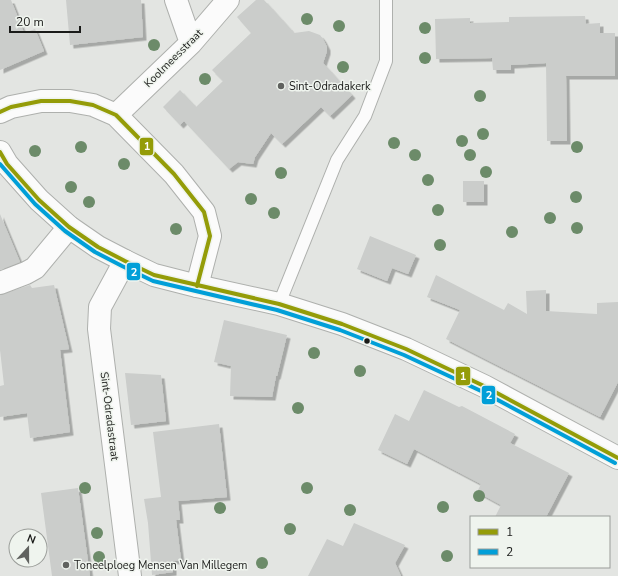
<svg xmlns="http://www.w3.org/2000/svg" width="618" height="576" viewBox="0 0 618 576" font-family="'Nunito Sans',sans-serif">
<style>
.building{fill:#cbcdcb;filter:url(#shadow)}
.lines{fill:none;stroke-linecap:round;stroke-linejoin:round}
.service-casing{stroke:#aeb0ad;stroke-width:14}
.minor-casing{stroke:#aeb0ad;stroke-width:24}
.tertiary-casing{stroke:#aeb0ad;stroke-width:24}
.service{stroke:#fbfbfb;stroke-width:12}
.minor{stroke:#fbfbfb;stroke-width:22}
.tertiary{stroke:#fbfbfb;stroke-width:22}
.bus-1-casing{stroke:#eff4ee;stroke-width:7}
.bus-2-casing{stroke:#eff4ee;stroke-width:7}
.bus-1{stroke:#949c08;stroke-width:4}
.bus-2{stroke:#019fd8;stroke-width:4}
.tree{fill:#6c8b69}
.poi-dot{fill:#60625f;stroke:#eff4ee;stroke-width:1.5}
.bus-dot{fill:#1a1b19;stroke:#eff4ee;stroke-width:1.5}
.labels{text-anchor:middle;stroke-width:3;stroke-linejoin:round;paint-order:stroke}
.street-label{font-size:11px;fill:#1a1b19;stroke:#eff4ee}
.poi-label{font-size:11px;fill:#1a1b19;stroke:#eff4ee;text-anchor:start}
.line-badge{stroke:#eff4ee;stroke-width:1.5}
.badge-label{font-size:11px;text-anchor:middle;font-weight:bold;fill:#fff}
</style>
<defs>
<filter id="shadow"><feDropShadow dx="3.5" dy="3.5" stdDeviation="0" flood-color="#0004"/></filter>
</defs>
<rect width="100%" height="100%" fill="#e3e5e2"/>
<!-- building -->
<path class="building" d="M0 0H11L24 33 35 29 44 51 0 70Z
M66 0H141L143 37 70 45Z
M256 0H264L294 33 309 31 320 35 323 39 327 47V51L323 63 352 95 330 116 321 107 282 144 271 133 255 157 253 164 238 162 229 169 184 121 180 125 163 107 180 90 196 107 223 81 212 70 251 33 237 17Z
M585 16 586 24 600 23V33H615V76H566L567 141H547L546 63 511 65V70H493L492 58 436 59 435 19 470 18V23L509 22V17Z
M463 181H484V202H463Z
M0 214 20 262 0 270Z
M370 236 416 255 408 274 392 268 387 281 357 269Z
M436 275 504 310 508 303 527 314 526 291 546 290V311L597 314V303L618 302V382L600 417 446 339 460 310 427 297Z
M30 285 32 288 54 285 69 349 60 350 70 432 30 438 27 413 0 417V386L4 385 0 350V295Z
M224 320 287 335 277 376H276L272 397 230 396 231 366 214 362Z
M125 373 161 375 166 421 131 425Z
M424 390 459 407 462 406 515 434 510 443 569 473 546 517H495L501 505 477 492 481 484 414 449 407 464 378 450 395 414 409 421Z
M219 424 227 497 178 501 180 520H176L181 560 173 561V572L152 575 148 523 144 499 161 497 153 432Z
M78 488 90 576H52L41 493Z
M354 523 405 545 395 563 401 576H308L327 539 343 546Z"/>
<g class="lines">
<!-- service casing -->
<g class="service-casing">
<path id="service" d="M279 304 337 160 365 116 386 61V0"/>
</g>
<!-- minor casing -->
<g class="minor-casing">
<path id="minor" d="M176 0 191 43
M0 112 11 107 41 101H70L93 105 116 115 174 174 204 212 210 236 197 286
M116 115 191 43 228 0
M125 261 100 307 99 329 130 576
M0 283 26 273 35 268 69 227"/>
</g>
<!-- tertiary casing -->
<g class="tertiary-casing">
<path id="tertiary" d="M0 152 7 164 39 200 69 227 98 247 125 261 154 275 197 286 279 304 342 324 406 349 484 386 618 458"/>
</g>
<!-- service -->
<use href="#service" class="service"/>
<!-- minor -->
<use href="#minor" class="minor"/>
<!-- tertiary -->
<use href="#tertiary" class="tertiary"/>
<!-- bus-1 casing -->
<g class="bus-1-casing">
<path id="bus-1" d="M0 112 11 107 41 101H70L93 105 116 115 174 174 204 212 210 236 197 286
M0 152 7 164 39 200 69 227 98 247 125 261 154 275 279 304 342 324 406 349 484 386 618 458"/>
</g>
<!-- bus-2 casing -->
<g class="bus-2-casing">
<path id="bus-2" d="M0 164 35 204 65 231 95 252 122 266 153 281 277 310 340 330 404 355 481 391 615 463"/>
</g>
<!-- bus-1 -->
<use href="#bus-1" class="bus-1"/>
<!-- bus-2 -->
<use href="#bus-2" class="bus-2"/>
</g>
<!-- trees -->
<g class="tree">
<circle cx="307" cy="19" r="6"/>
<circle cx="339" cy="26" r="6"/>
<circle cx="425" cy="28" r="6"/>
<circle cx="154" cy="45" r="6"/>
<circle cx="425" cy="58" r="6"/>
<circle cx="343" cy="67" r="6"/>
<circle cx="205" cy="79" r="6"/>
<circle cx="480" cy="96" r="6"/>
<circle cx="483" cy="134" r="6"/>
<circle cx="462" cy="141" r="6"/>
<circle cx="394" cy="143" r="6"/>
<circle cx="81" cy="147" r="6"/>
<circle cx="577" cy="147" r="6"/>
<circle cx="35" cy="151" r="6"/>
<circle cx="415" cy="155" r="6"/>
<circle cx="470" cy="155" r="6"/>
<circle cx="124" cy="164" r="6"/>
<circle cx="486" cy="172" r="6"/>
<circle cx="281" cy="173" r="6"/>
<circle cx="428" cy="180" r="6"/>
<circle cx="71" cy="187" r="6"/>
<circle cx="576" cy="197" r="6"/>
<circle cx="251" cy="199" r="6"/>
<circle cx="89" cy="202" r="6"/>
<circle cx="438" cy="210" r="6"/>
<circle cx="274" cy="213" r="6"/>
<circle cx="550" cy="218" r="6"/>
<circle cx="577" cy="228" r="6"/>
<circle cx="176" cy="229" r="6"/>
<circle cx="512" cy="232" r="6"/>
<circle cx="440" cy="245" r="6"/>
<circle cx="314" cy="353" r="6"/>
<circle cx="360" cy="371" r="6"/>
<circle cx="298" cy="408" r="6"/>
<circle cx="85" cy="488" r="6"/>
<circle cx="307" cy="488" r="6"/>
<circle cx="479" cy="496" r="6"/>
<circle cx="443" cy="507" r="6"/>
<circle cx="220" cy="508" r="6"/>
<circle cx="350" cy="510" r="6"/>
<circle cx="290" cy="529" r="6"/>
<circle cx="97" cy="533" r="6"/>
<circle cx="447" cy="556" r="6"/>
<circle cx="99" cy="557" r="6"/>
<circle cx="262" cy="563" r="6"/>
</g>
<!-- markers -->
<g class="poi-dot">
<circle cx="281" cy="86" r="4"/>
<circle cx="66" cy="565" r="4"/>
</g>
<circle class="bus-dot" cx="367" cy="341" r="3.5"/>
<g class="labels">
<!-- street labels -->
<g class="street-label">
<text transform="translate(173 58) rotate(-45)" y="4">Koolmeesstraat</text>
<text transform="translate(110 416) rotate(83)" y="4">Sint-Odradastraat</text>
</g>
<!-- poi labels -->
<g class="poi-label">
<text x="289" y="90">Sint-Odradakerk</text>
<text x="74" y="569">Toneelploeg Mensen Van Millegem</text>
</g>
</g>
<g class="line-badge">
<rect x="139" y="137" width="15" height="19" rx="4" fill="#949c08"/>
<rect x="126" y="262" width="15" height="19" rx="4" fill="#019fd8"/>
<rect x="455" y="366" width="16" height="20" rx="4" fill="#949c08"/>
<rect x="481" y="385" width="15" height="20" rx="4" fill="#019fd8"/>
</g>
<g class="badge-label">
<text x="147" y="150">1</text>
<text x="134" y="276">2</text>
<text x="463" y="380">1</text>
<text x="489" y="399">2</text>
</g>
<!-- legend -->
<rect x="470" y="516" width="140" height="52" fill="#eff4ee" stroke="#9a9d99"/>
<rect x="478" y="529" width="20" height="6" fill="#949c08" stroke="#9a9d99"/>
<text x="506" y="536" font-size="12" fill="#1a1b19">1</text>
<rect x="478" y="549" width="20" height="6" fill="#019fd8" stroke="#9a9d99"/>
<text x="506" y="556" font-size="12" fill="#1a1b19">2</text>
<!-- north arrow -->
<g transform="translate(28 548) rotate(21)"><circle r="19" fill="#eff4ee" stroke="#9a9d99"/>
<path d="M0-3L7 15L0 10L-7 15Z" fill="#60625f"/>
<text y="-6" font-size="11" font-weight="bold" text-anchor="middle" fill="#1a1b19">N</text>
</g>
<!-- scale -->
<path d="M10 26v6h70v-6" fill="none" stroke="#1a1b19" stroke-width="2"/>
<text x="16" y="26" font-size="12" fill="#1a1b19" stroke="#eff4ee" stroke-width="3" paint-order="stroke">20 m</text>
</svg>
